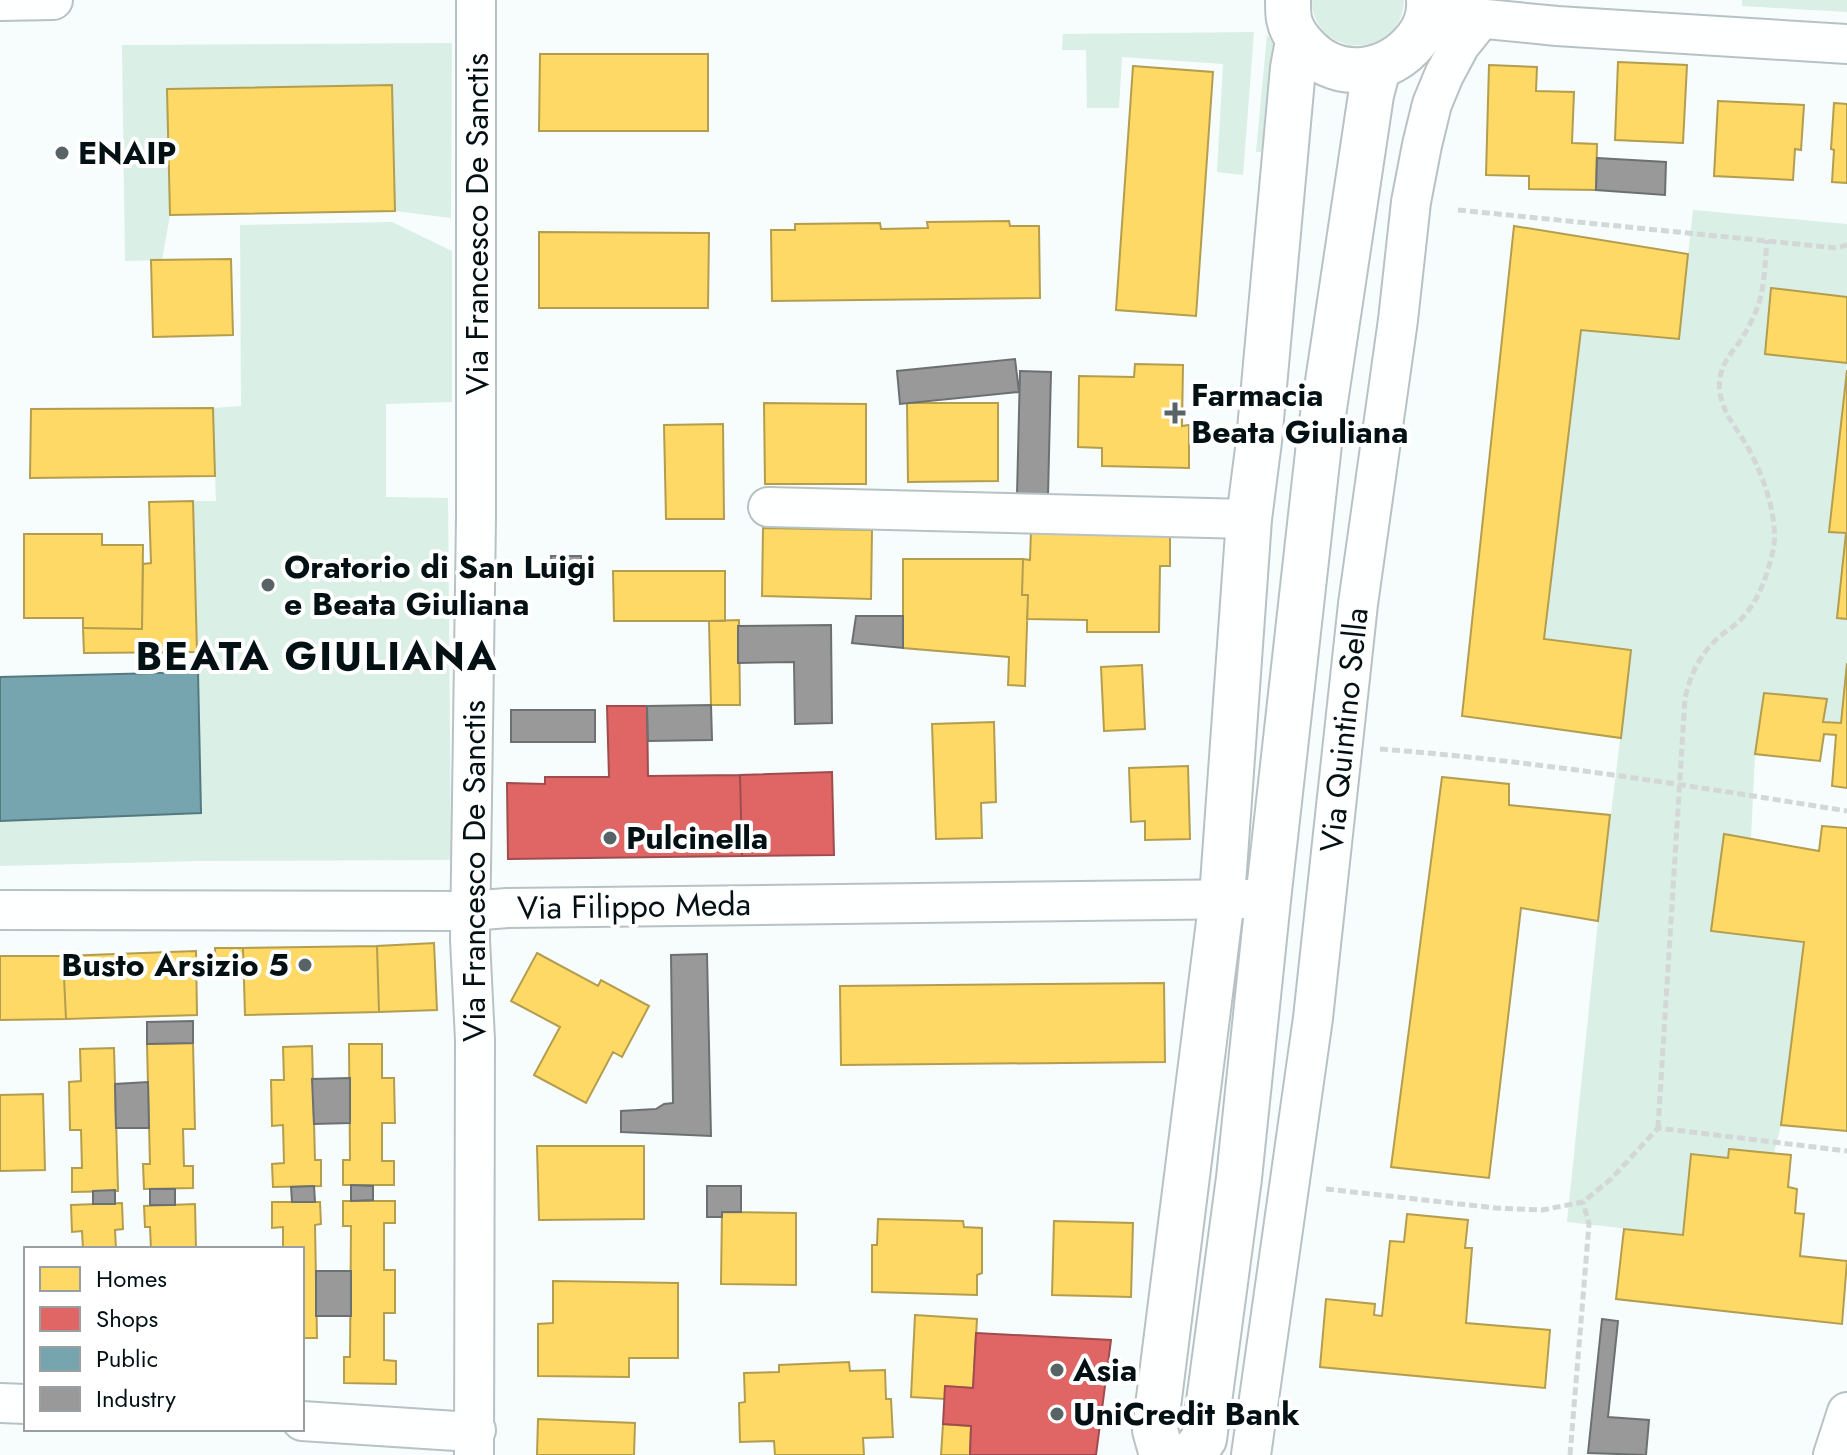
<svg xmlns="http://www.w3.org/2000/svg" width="1847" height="1455" viewBox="0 0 1847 1455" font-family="Jost,sans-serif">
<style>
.green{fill:#daefe5}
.homes{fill:#ffd966;stroke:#b39d4e;stroke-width:2}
.shops{fill:#e06666;stroke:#9e4c4e;stroke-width:2}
.public{fill:#76a5af;stroke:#547981;stroke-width:2}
.industry{fill:#999;stroke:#6c7071;stroke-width:2}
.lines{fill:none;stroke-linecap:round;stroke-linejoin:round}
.minor-casing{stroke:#b8c2c4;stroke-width:42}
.tertiary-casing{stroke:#b8c2c4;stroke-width:48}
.path{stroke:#d4d7d7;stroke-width:5;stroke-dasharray:8 4;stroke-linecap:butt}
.minor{stroke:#feffff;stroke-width:38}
.tertiary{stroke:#feffff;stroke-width:44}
.poi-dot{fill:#586366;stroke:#fff;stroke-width:3}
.labels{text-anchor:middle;stroke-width:8;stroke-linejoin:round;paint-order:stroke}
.poi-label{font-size:32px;font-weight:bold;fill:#031115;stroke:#fff;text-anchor:start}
.street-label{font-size:32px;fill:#031115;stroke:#fff}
.district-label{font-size:40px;font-weight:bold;letter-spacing:2px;fill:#031115;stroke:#fff}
</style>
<rect width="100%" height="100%" fill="#f7fcfc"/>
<!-- green -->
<path class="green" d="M1312 0H1404C1403 61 1312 60 1312 0Z
M1742 0H1847V12L1742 6Z
M1254 32 1243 175 1217 172 1223 64 1122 57 1119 108H1087L1086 50H1062L1063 34Z
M1267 35C1277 43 1277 56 1277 67L1261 152H1256Z
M452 43 451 218 395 211 392 85 168 89 170 215 162 260 125 261 122 45Z
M1693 210 1847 224V297L1771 288 1766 354 1847 363 1829 531 1846 533 1837 618 1847 619V663L1841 723 1823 722 1826 699 1764 693 1755 754 1751 838 1724 834 1712 931 1804 942 1781 1125 1774 1153 1729 1149 1728 1158 1691 1155 1683 1235 1567 1222 1598 921 1631 650 1544 639 1581 330 1679 338Z
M392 222 452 251V402L386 404V497L448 498 451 860 198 861 0 866V821L201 813 193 501H216L213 408 241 406 240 225Z"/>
<!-- homes -->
<path class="homes" d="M540 54H708V131H539Z
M1618 62 1687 65 1683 143 1615 140Z
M1489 65 1537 67 1536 91 1574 92 1572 143 1597 144 1596 190 1529 189V176L1486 175Z
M1133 66 1213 72 1196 316 1116 310Z
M392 85 395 211 170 215 167 89Z
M1718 101 1804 105 1801 150 1795 149 1793 180 1714 176Z
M1834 103 1847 104V183L1832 182 1834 150 1831 149Z
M1009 221 1010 226H1039L1040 298 772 301 771 230H795V224L880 223 881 229 928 228 927 222Z
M1514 226 1688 254 1679 339 1581 330 1544 639 1631 650 1621 738 1462 716Z
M539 232 709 233 708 308H539Z
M231 259 233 335 153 337 151 260Z
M1771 288 1847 297V363L1765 354Z
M1135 364 1183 365 1182 426 1189 425V468L1102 466V448L1078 447 1079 376 1134 377Z
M1847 370V533L1829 532Z
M764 403 866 404V484H765Z
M907 403H998V481L908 482Z
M213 408 215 476 30 478 31 409Z
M723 424 724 519H666L664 425Z
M193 501 197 652 84 653 83 628 142 629 143 564 151 563 149 502Z
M1170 526V566H1160L1159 632H1087V620L1027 619 1028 595H1022L1023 559 1030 560 1031 530Z
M763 528 872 530 871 599 762 596Z
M1846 533H1847V619L1837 618Z
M24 534H102V545H143L142 629 83 628V618H24Z
M903 559H1023L1022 595H1028L1025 686 1008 685 1009 657 903 648Z
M613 571H725V621H614Z
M739 620 740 705H711L709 621Z
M1847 663V788L1832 786 1836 735 1824 734 1820 761 1755 754 1764 693 1827 699 1823 722 1841 723Z
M1142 665 1145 729 1104 731 1101 667Z
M994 722 996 802 981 803 982 838 936 839 932 724Z
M1188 766 1190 839 1145 840V821L1131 822 1129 768Z
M1442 777 1509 784V805L1610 815 1598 921 1521 908 1489 1178 1391 1167Z
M1822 826 1847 828V1131L1781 1125 1804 942 1711 931 1724 834 1819 851Z
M434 943 437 1010 379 1012 377 946Z
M377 946 379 1012 245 1015 243 948Z
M215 948H243L244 977 216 978Z
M196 951 197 1015 66 1019 63 956Z
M537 953 598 986 601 980 649 1006 622 1057 613 1052 586 1103 534 1075 560 1027 511 1001Z
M0 956H63L66 1019 0 1020Z
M1164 983 1165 1062 841 1065 840 986Z
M193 1043 195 1129H183L184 1166H193V1188L144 1189 143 1164H150L147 1044Z
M349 1044H382V1078H394L395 1123H382V1161H394V1185H343V1160H350Z
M312 1046 315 1160H321V1186L273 1187 272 1164 284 1163 283 1125 272 1126 271 1080H284L283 1047Z
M114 1048 118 1191 72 1192V1168H82L81 1130H70L69 1082 81 1081 80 1049Z
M43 1094 45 1170 0 1171V1095Z
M537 1146H644V1219L539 1220Z
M1729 1149 1791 1155 1788 1187 1797 1189 1795 1213 1804 1214 1800 1256 1847 1261 1842 1324 1616 1299 1624 1229 1683 1235 1691 1154 1728 1158Z
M343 1201H395V1223H384V1270H395V1313H384V1360L396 1361V1384L344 1383V1357H350L351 1226H343Z
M272 1202H320L321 1224 315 1225 317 1338H302V1249H283V1227L272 1228Z
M122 1203 123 1229 115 1230 116 1249H83L82 1231 72 1232 71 1205Z
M195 1204 196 1249H151L150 1227H145L144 1206Z
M722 1212 796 1213V1285L721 1284Z
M1407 1214 1468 1220 1465 1248H1472L1466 1323 1550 1330 1545 1388 1320 1367 1326 1299 1375 1304 1374 1315 1382 1316 1390 1241 1404 1242Z
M878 1219 963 1221 964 1227 982 1228V1273L977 1275V1295L872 1292V1245H877Z
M1054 1221 1133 1223 1131 1297 1052 1295Z
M553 1281 678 1283V1358H629V1377L538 1376V1324L553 1323Z
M915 1315 977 1319 973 1388 945 1386V1399L911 1397Z
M849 1362 850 1371 885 1370 886 1399H891L893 1437 863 1438 864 1455H775L774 1441 740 1442 739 1403 745 1402 744 1373 779 1372V1365Z
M538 1419 635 1423 634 1455H537Z
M943 1424 971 1426 970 1455H941Z"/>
<!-- shops -->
<path class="shops" d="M607 706H647L648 776 740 775 742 856 508 859 507 783 545 784V777H609Z
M832 772 834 855 742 856 740 775Z
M976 1333 1111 1340 1096 1455H970L971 1426 943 1424 945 1386 973 1388Z"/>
<!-- public -->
<path class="public" d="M198 672 201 813 0 821V677Z"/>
<!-- industry -->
<path class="industry" d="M1597 158 1666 162 1665 195 1596 190Z
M1015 359 1019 392 900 404 897 371Z
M1020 371 1051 372 1048 496 1017 495Z
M551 556H581V576L552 575Z
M856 616H903V648L852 643Z
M831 625 832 723 795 724 794 662 738 663V626Z
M711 705 712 740 648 741 647 706Z
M511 710H595V742H511Z
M707 954 711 1136 621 1132V1111L656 1109 664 1104 673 1103 671 955Z
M193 1021V1043L147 1044V1022Z
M350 1078V1123L314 1124 312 1079Z
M148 1082 149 1128H116L115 1084Z
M351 1185 373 1186V1200L351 1201Z
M314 1186 315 1202H292L291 1187Z
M707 1186H741V1212H722V1217H707Z
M150 1189H175V1205H150Z
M115 1190V1204H93V1191Z
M316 1271H351V1316H316Z
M1602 1319 1618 1321 1608 1417 1649 1420 1646 1455 1588 1453Z"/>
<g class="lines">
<!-- minor casing -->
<g class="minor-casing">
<path id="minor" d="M0 1 53 0
M1456 16 1557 26 1847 44
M768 507 1249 519
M0 910 470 911 507 908 1249 899
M0 1403 26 1404
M302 1421 456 1431 476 1430
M474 1455 475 1040 470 940 476 517V0
M1251 1455 1313 1018 1358 604 1398 320 1411 202 1422 145 1432 104 1444 75 1460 45 1481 19
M1833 1455 1847 1412"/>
</g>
<!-- tertiary casing -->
<g class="tertiary-casing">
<path id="tertiary" d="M1288 0C1288 6 1288 13 1289 19 1291 31 1299 41 1308 50 1340 82 1389 74 1416 40 1426 28 1430 15 1429 0
M1162 1455 1155 1430 1222 898 1249 519 1259 441 1293 68 1298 41
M1191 1455 1204 1439 1239 1178 1268 900 1320 435 1371 95 1378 68"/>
</g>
<!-- path -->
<path class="path" d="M1458 210 1837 248 1847 245
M1380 749C1537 761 1692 786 1847 811
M1658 1128 1685 698C1691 673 1700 654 1720 636 1728 630 1737 624 1743 617 1760 598 1767 575 1773 551 1780 519 1761 468 1744 441 1734 425 1723 412 1720 393 1717 372 1726 359 1738 344 1746 333 1753 319 1758 306 1765 285 1765 262 1767 240
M1326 1189 1496 1208 1542 1210 1583 1202 1611 1179 1658 1128 1847 1151
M1570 1455 1589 1224 1583 1202"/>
<!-- minor -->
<use href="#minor" class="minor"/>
<!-- tertiary -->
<use href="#tertiary" class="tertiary"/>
</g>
<!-- markers -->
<g class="poi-dot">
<circle cx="62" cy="153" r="8"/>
<path d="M1171 401h8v8h8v8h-8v8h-8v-8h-8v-8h8z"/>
<circle cx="268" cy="585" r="8"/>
<circle cx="610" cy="838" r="8"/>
<circle cx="305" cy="965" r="8"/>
<circle cx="1057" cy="1370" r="8"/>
<circle cx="1057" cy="1414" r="8"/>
</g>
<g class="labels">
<!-- poi labels -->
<g class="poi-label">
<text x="78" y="164">ENAIP</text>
<text x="1191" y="406">Farmacia<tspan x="1191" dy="37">Beata Giuliana</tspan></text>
<text x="284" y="578">Oratorio di San Luigi<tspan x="284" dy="37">e Beata Giuliana</tspan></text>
<text x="626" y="849">Pulcinella</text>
<text x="289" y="976" text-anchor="end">Busto Arsizio 5</text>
<text x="1073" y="1381">Asia</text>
<text x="1073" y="1425">UniCredit Bank</text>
</g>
<!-- street labels -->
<g class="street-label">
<text transform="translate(477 224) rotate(-90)" y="11">Via Francesco De Sanctis</text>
<text transform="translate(1344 730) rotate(-84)" y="11">Via Quintino Sella</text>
<text transform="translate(474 871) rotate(-90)" y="11">Via Francesco De Sanctis</text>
<text transform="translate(634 906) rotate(-1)" y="11">Via Filippo Meda</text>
</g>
<!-- district labels -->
<g class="district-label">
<text x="317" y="670">BEATA GIULIANA</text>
</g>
</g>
<!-- legend -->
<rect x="24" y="1247" width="280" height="184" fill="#ffffff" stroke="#9aa0a1" stroke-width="2"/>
<rect x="40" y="1267" width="40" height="24" fill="#ffd966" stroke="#9aa0a1" stroke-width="2"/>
<text x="96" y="1287" font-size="24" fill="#031115">Homes</text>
<rect x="40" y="1307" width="40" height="24" fill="#e06666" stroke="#9aa0a1" stroke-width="2"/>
<text x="96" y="1327" font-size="24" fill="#031115">Shops</text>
<rect x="40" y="1347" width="40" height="24" fill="#76a5af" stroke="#9aa0a1" stroke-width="2"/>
<text x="96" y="1367" font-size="24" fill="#031115">Public</text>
<rect x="40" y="1387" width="40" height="24" fill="#999999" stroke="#9aa0a1" stroke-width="2"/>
<text x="96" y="1407" font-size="24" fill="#031115">Industry</text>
</svg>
